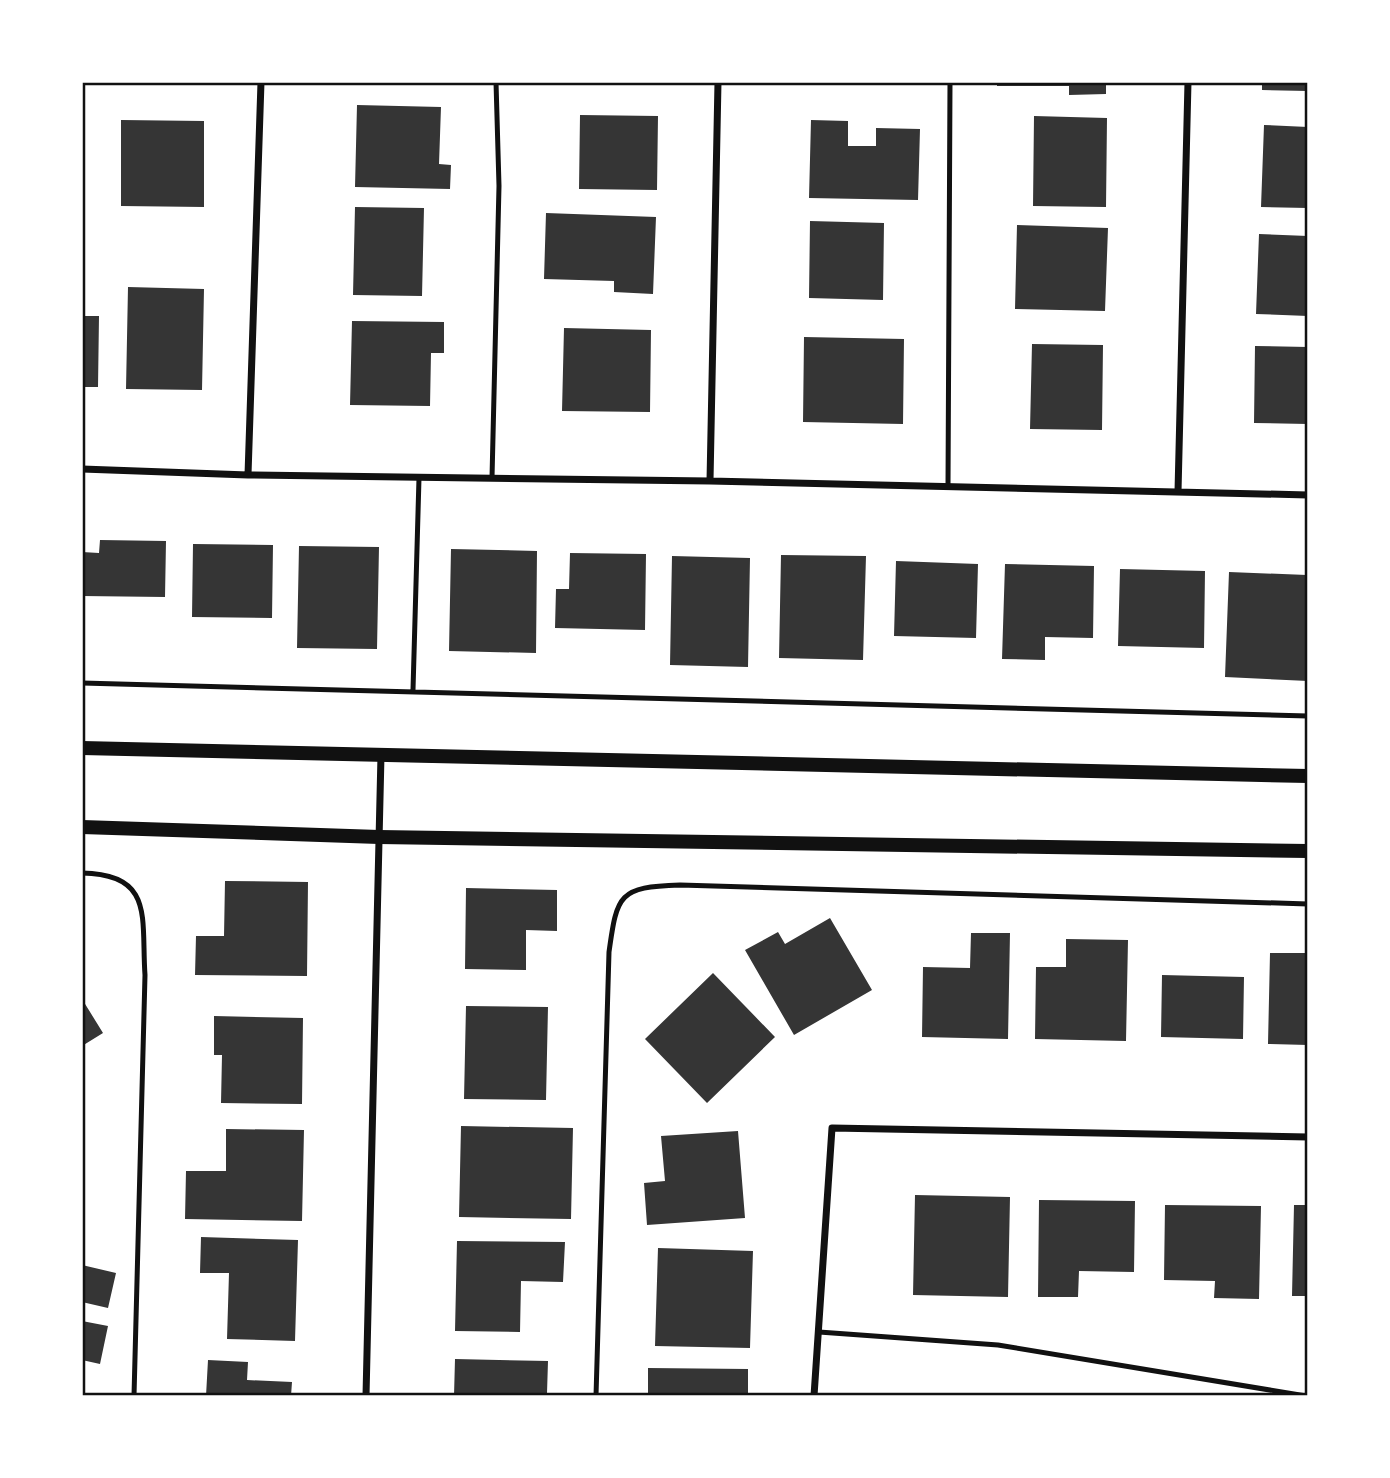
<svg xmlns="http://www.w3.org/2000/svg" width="1390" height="1478" viewBox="0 0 1390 1478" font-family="Helvetica,sans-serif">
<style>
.building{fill:#353535}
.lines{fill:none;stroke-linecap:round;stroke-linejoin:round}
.service{stroke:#111;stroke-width:5}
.minor{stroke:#111;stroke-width:7}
.secondary{stroke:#111;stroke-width:14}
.neatline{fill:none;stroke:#111;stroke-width:2.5}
</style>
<rect width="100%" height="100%" fill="#fff"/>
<!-- building -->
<path class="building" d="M826 82H871V85H826Z
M997 82H1106V94L1069 95V86H997Z
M1262 82H1308V91L1262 90Z
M357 105 441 107 439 164 451 165 450 189 355 187Z
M580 115 658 116 657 190 579 189Z
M1034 116 1107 118 1106 207 1033 206Z
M121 120 204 121V207L121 206Z
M811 120 848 121V146H876V128L920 129 918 200 809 198Z
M1264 125 1308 127V208L1261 207Z
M355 207 424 208 422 296 353 295Z
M546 213 656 217 653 294 614 292V281L544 279Z
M810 221 884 223 883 300 809 298Z
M1017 225 1108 228 1105 311 1015 309Z
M1259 234 1308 236V316L1256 314Z
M128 287 204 289 202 390 126 389Z
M82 316H99L98 387H82Z
M352 321 444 322V353H431L430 406 350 405Z
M564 328 651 330 650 412 562 411Z
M804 337 904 339 903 424 803 422Z
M1032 344 1103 345 1102 430 1030 429Z
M1255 346 1308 347V424L1254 423Z
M100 540 166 541 165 597 82 596V552L99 553Z
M193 544 273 545 272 618 192 617Z
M299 546 379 547 377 649 297 648Z
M451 549 537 551 536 653 449 651Z
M570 553 646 554 645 630 555 628 556 589H569Z
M781 555 866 556 863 660 779 658Z
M672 556 750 558 748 667 670 665Z
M896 561 978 564 976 638 894 636Z
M1005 564 1094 566 1093 638 1045 637V660L1002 659Z
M1120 569 1205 571 1204 648 1118 646Z
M1229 572 1307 575 1305 639H1308V681L1225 677Z
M225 881 308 882 307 976 195 975 196 936H224Z
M466 888 557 890V931L526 930V970L465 969Z
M830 918 872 990 794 1035 745 950 778 932 785 944Z
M971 933H1010L1008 1039 922 1037 923 967 970 968Z
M1066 939 1128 940 1126 1041 1035 1039 1036 967H1066Z
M1270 953H1308V1045L1268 1044Z
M713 973 775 1037 707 1103 645 1039Z
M1162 975 1244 977 1243 1039 1161 1037Z
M82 999 103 1033 82 1046Z
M466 1006 548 1007 546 1100 464 1099Z
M214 1016 303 1018 302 1104 221 1103 222 1055H214Z
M82 1121H85V1167H82Z
M461 1126 573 1128 571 1219 459 1217Z
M226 1129 304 1130 302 1221 185 1219 186 1171H226Z
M738 1131 745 1218 647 1225 644 1183 665 1181 661 1136Z
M915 1195 1010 1197 1008 1297 913 1295Z
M1039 1200 1135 1201 1134 1272 1079 1271 1078 1297H1038Z
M1165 1205 1261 1206 1259 1299 1214 1298 1215 1281 1164 1280Z
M1294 1205H1308V1296H1292Z
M201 1237 298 1240 295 1341 227 1339 229 1273H200Z
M457 1241 565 1242 563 1282 521 1281 520 1332 455 1331Z
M658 1248 753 1251 750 1348 655 1346Z
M82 1265 116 1273 108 1308 82 1302Z
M82 1321 108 1326 100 1364 82 1360Z
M455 1359 548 1361 547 1393 454 1396Z
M208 1360 248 1362 247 1380 292 1382 291 1396H206Z
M648 1368 748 1369V1396H648Z"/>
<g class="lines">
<!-- service -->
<path class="service" d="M492 478 499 186 496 82
M948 487 950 82
M82 683 1308 716
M413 690 419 478
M82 873C155 874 141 919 145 975L134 1396
M819 1332 998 1345 1306 1396
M596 1396 609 952C617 894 619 887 680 885L1308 904"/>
<!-- minor -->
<path class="minor" d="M82 469 248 475 710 481 1308 495
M248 475 261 82
M710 481 718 82
M1178 492 1188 82
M366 1396 381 755
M814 1396 832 1128 1308 1137"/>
<!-- secondary -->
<path class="secondary" d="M82 748 1308 776
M82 827 379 837 1308 851"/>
</g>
<!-- border -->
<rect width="1390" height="1478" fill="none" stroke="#ffffff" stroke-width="168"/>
<rect x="84" y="84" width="1222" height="1310" class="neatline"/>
</svg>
